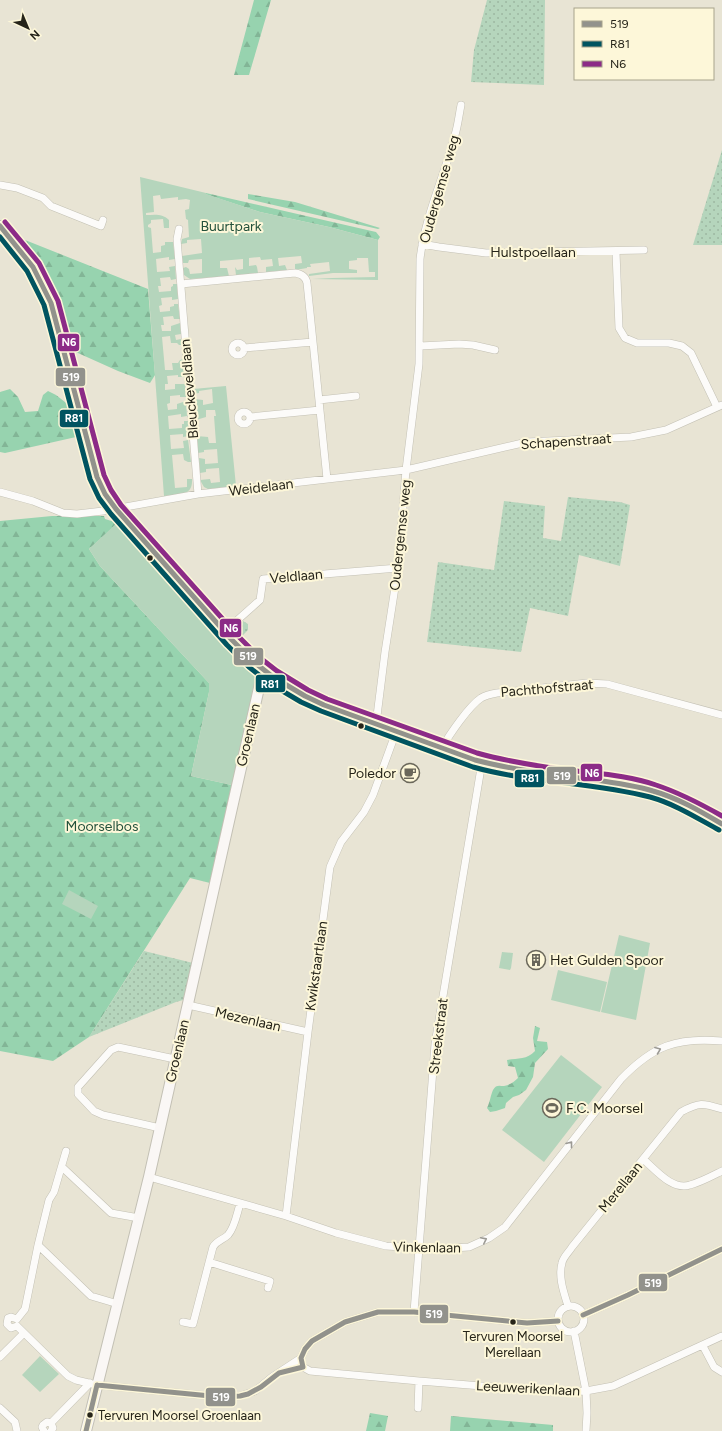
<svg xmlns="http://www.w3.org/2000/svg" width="722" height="1431" viewBox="0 0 722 1431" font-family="Figtree,sans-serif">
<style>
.grass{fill:url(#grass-dots)}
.forest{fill:url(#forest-firs)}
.green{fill:#b5d5bc}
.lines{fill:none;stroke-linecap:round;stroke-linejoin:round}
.street-casing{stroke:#c3c0b4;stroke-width:8}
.secondary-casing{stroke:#c3c0b4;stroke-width:12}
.street{stroke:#fcfbf9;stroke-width:7}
.secondary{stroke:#faf7f5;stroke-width:10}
.bus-1-casing{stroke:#fdf7d9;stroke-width:8}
.bus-2-casing{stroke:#fdf7d9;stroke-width:8}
.bus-3-casing{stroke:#fdf7d9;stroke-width:8}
.bus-1{stroke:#92928c;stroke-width:5}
.bus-2{stroke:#005460;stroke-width:5}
.bus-3{stroke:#8c2b87;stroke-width:5}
.oneway{stroke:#9c9a94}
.bus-dot{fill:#262419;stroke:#fdf7d9;stroke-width:1.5}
.labels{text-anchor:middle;stroke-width:4;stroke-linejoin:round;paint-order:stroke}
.bus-label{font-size:13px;fill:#262419;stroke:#fdf7d9}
.street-label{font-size:14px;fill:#262419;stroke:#fdf7d9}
.park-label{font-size:14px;fill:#23513b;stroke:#fdf7d9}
.poi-label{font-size:14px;fill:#262419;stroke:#fdf7d9;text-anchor:start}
.line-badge{stroke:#fdf7d9;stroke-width:1.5}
.badge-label{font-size:11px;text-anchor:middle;font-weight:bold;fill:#fff}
</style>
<defs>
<pattern id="grass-dots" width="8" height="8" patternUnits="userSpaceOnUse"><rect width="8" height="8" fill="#b5d5bc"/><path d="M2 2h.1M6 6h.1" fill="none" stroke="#9cb7a1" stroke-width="1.8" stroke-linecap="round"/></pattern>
<pattern id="forest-firs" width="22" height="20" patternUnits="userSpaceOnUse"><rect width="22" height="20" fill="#97d3af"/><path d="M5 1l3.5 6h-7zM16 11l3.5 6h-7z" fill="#82b596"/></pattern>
</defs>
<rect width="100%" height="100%" fill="#e8e4d4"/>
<!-- grass -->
<path class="grass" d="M487 0H545L544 85 471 82 474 50Z
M722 150V245H693Z
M568 497 620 502 630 505 620 566 579 555 568 616 530 608 521 652 427 642 438 562 494 570 504 501 545 506 543 538 561 541Z
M243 621 248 624V630L238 640 234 634V631Z
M144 951 193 963 183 1000 176 1002 89 1037Z"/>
<!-- forest -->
<path class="forest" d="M254 0H271L249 75H234Z
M206 193 376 232 380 237 378 240 329 227 260 212 205 194Z
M248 194 295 202 380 228 378 229 248 199Z
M20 238 148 289 155 375 150 383 118 371 69 349C61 320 54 289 38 264 32 255 26 247 20 238Z
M10 389 18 397 25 412 38 411 43 395 48 391 56 395 70 406 76 437 5 453 0 452V392Z
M52 516H104L105 519 118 523 89 549 100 566 209 683V692L191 776 232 785 210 883 190 878 89 1037 53 1061 0 1051V521Z
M535 1026 540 1028 537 1041 547 1042 548 1049 535 1063 533 1077 526 1090 519 1095 513 1097 506 1103 505 1108 496 1111 490 1112 487 1108C490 1102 491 1094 493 1090 496 1084 500 1086 504 1086 510 1085 515 1081 518 1078L515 1067 508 1066 507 1060C517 1058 527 1060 535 1051L533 1038Z
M370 1413 388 1416 385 1431H366Z
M451 1416 553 1425V1431H450Z"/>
<!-- green -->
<path class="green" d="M140 177 206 193V194L260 212 329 227 378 240V280L312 279 332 278 375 277V272H369L368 258H357V260L349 261V269L357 270V273H333L309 276V274L330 271 329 262 310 264 311 267H307V268L295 270V264L302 263 301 256 278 258 279 266 285 265 287 270 266 272V267L273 266 272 259 261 260 260 257 249 258V266L256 265 257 267 258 273 236 275 235 267 237 270 243 269V259L220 261V268H227L229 276 190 279 184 275 183 268 186 267 189 269 190 274 202 273V259L189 260 188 263H183L182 256 202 253 201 239 187 240V243L181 244 182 239 189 237 188 220 186 219 185 210 189 209 190 200 186 199 178 200V197L161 199 160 195 153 196 154 212 146 213V215C154 215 162 213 169 220V228H164L163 219 151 220V223L148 225V227L151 228 153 253 161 252V246L165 245V242H173L175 259 169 260V257L156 259 157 272 170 271 169 267 175 266 176 279 171 280 170 277 160 278 161 286H158L159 292 171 291V287L173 286V284H177L178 299 172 300V297L161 298 162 305 159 306 160 312 170 311V307L174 306V304H178L180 319H174L173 316 163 317 164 325H161L162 331H171V326L180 323 181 334 175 335 176 340 181 339 182 345H179L177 343H171L170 336 162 337 165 370H173L172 363H178L180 360 183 359 184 377H178V375L167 376 168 384H165V390L175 389V384H185L186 397H180V395L170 396V403L167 404 168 410 177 409V404L186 401 187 416 181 417V414L168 416 169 429 182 428V424H184V421H188L189 436 183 437V434L170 435 171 449 184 448 183 441 188 440 191 462H188L184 460 183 454 172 455 175 488 187 487V479H192C193 497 178 494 164 496Z
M226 386 236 486 208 489 204 487 200 480 210 479 211 483 220 482 219 468 206 469V472L200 473 199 458 205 459V464L218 463 217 449 204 450V452L198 453 197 436 208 437 209 443H216L214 416H216L215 410H206V417L196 420 194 399 203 400V405L213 403 212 389 199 391V393L193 394V389Z
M118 522 211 626 255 671 256 675 255 681 232 785 191 776 209 692V683L100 566 89 549Z
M69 890 98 906 91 919 62 904Z
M619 935 650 943 636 1020 601 1012Z
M502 952 513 953 511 968 510 970 499 968Z
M558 970 607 982 600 1012 551 1000Z
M561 1055 602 1087 544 1162 502 1130Z
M40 1356 59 1374 40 1392 22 1375Z"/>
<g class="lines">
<!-- street casing -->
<g class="street-casing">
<path id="street" d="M0 185 17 188 43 198 51 206 101 226 103 220
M179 229 177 239 198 494
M422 244 439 247 486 253 644 250
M616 252 619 328 625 338 637 343H669L682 346 691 353 717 407
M181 284 295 273C302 274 306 277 307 283L327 479
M232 349a6 6 0 1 1 12 0a6 6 0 1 1-12 0Z
M420 346 459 344 473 345 495 350
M244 348 313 342
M319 400 356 396
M238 418a6 6 0 1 1 12 0a6 6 0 1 1-12 0Z
M250 417 320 410
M0 492 33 501 63 513 77 514 103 511 198 494 406 470 527 442 631 437 666 430 722 405
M224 632 260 600 263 579 398 568
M376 724 385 652 398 568 406 470 419 364 420 259C425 216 444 177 455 135 458 125 459 115 461 105
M442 748C449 735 469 706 481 698 486 695 491 694 497 693L587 683 607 684 722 715
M188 1005 308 1032
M160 1128 103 1115 94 1111 78 1094V1087L111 1050 118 1047 175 1059
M66 1151 54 1192 49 1200 38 1245 91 1296 118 1304
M643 1159C655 1169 672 1191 690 1185 701 1182 712 1176 722 1171
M62 1167 111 1213 139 1218
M149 1177 286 1216 336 1233 386 1246 436 1249 469 1247 489 1238 505 1227 621 1079C653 1046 676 1037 722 1041
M286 1216 308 1032 330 867 341 842 364 812 373 795 396 732
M209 1262 270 1281 268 1288
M568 1306C564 1293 558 1277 562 1263 563 1257 569 1252 572 1247L681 1112C699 1102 703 1103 722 1109
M558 1319a13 13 0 1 1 26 0a13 13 0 1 1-26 0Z
M414 1312 435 1044 482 762
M583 1315 628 1295 722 1249
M17 1319 25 1309 38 1245
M17 1319 11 1317 8 1318 7 1324 11 1328 17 1326
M183 1322 193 1324 213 1247C217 1240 223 1240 228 1235 235 1227 237 1213 240 1204
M17 1326 68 1376 76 1380 97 1385 221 1397 240 1396 255 1391 272 1377 301 1358 305 1349 312 1341 345 1322 378 1312H414L527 1323 558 1321
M574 1331 586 1391 587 1413 586 1431
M703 1346 714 1367 722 1372
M0 1357 24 1333
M303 1367 310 1371 419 1381 559 1392 586 1391 613 1386 722 1336
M0 1408 15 1422 17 1431
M418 1408 419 1381
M51 1423 90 1383
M51 1423 53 1428 51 1431
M44 1431 42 1427 43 1425 47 1422 51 1423"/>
</g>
<!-- secondary casing -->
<g class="secondary-casing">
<path id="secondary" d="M0 226 33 267 51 303 97 477 105 494 116 509 232 640 254 662 273 677 305 696 324 705 475 760 490 764 571 777 612 782 653 791 687 804 722 824
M86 1431 149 1177 263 670"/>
</g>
<!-- street -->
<use href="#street" class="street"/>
<!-- secondary -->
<use href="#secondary" class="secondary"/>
<!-- bus-1 casing -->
<g class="bus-1-casing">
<path id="bus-1" d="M0 226 33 267 51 303 97 477 105 494 116 509 232 640 254 662 273 677 305 696 324 705 475 760C506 768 539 773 572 777 599 781 627 783 653 791 678 798 700 811 722 824
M583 1315 628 1295 722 1249
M97 1385 221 1397 240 1396 248 1394 261 1387 279 1373 303 1367 301 1358 305 1349 312 1341 345 1322 378 1312H414L527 1323 558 1321
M86 1431 97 1385"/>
</g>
<!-- bus-2 casing -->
<g class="bus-2-casing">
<path id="bus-2" d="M0 237 27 271 44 305 90 479 99 498 111 514 227 645 249 667 269 683 301 702 321 711 473 767C530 783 592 782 650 797 675 804 697 818 719 830"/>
</g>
<!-- bus-3 casing -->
<g class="bus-3-casing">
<path id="bus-3" d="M5 222 39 263 58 301 104 475 111 490 121 505 237 635 259 657 277 671 308 690 327 699 477 753C509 762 543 767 576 771 602 774 631 776 656 785 680 793 701 804 722 816"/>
</g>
<!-- bus-1 -->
<use href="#bus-1" class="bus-1"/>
<!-- bus-2 -->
<use href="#bus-2" class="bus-2"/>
<!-- bus-3 -->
<use href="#bus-3" class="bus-3"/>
</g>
<!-- one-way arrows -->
<defs><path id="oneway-chevron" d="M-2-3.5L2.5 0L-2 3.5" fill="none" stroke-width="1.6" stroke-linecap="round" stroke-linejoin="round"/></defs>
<g class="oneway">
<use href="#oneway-chevron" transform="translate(658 1050) rotate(-22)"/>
<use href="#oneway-chevron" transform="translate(570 1144) rotate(-52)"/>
<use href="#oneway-chevron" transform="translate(484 1240) rotate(-26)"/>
</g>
<!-- icons -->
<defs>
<g id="cafe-ring" transform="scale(1)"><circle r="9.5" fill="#fdf7d9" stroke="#6a675a" stroke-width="1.5"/><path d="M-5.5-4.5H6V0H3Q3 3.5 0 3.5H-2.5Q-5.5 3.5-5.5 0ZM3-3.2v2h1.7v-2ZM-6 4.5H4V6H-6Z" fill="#6a675a"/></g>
<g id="building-ring" transform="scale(1)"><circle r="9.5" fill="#fdf7d9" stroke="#6a675a" stroke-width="1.5"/><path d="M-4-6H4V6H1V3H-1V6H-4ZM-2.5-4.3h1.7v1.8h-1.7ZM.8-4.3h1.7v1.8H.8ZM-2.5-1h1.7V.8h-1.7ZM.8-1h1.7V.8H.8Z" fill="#6a675a"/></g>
<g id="stadium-ring" transform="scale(1)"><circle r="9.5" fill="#fdf7d9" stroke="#6a675a" stroke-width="1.5"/><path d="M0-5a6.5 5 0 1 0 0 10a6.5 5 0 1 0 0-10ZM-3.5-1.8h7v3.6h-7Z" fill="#6a675a"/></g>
</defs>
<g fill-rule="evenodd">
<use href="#cafe-ring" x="410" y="773"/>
<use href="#building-ring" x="536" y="960"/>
<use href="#stadium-ring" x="552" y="1108"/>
</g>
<!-- markers -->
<g class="bus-dot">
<circle cx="150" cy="558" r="3.5"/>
<circle cx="361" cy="726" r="3.5"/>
<circle cx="513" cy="1322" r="3.5"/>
<circle cx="90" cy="1415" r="3.5"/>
</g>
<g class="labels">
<!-- bus labels -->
<g class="bus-label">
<text x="513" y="1341">Tervuren Moorsel<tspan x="513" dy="16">Merellaan</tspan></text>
<text x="98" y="1420" text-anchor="start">Tervuren Moorsel Groenlaan</text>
</g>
<!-- street labels -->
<g class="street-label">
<text transform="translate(439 189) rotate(-74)" y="5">Oudergemse weg</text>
<text x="533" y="257">Hulstpoellaan</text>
<text transform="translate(189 389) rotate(-95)" y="5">Bleuckeveldlaan</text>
<text transform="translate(566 441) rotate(-4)" y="5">Schapenstraat</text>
<text transform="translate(261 487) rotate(-7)" y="5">Weidelaan</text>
<text transform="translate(400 535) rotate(-84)" y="5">Oudergemse weg</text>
<text transform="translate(296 576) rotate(-5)" y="5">Veldlaan</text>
<text transform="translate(547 688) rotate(-5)" y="5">Pachthofstraat</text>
<text transform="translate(248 735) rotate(-77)" y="5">Groenlaan</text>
<text transform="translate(316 966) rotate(-82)" y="5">Kwikstaartlaan</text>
<text transform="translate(248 1019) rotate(13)" y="5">Mezenlaan</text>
<text transform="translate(438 1036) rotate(-83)" y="5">Streekstraat</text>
<text transform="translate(177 1051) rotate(-77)" y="5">Groenlaan</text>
<text transform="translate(620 1187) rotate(-51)" y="5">Merellaan</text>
<text transform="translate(427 1247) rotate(1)" y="5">Vinkenlaan</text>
<text transform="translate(528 1388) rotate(3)" y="5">Leeuwerikenlaan</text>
</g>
<!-- park labels -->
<g class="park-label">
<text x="231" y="231">Buurtpark</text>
<text x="102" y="831">Moorselbos</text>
</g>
<!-- poi labels -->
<g class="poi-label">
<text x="396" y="778" text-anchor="end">Poledor</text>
<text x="550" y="965">Het Gulden Spoor</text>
<text x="566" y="1113">F.C. Moorsel</text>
</g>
</g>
<g class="line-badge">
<rect x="57" y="333" width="23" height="19" rx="4" fill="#8c2b87"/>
<rect x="55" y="367" width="31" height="20" rx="4" fill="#92928c"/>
<rect x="59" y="409" width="30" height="19" rx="4" fill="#005460"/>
<rect x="219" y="618" width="23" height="20" rx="4" fill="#8c2b87"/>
<rect x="233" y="647" width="31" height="19" rx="4" fill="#92928c"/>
<rect x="255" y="674" width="31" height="19" rx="4" fill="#005460"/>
<rect x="580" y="763" width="23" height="19" rx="4" fill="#8c2b87"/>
<rect x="546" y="766" width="31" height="19" rx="4" fill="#92928c"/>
<rect x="514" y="769" width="31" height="19" rx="4" fill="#005460"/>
<rect x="638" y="1273" width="30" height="19" rx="4" fill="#92928c"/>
<rect x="419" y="1304" width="30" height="20" rx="4" fill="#92928c"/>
<rect x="205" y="1387" width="31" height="20" rx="4" fill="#92928c"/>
</g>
<g class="badge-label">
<text x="69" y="346">N6</text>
<text x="71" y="381">519</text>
<text x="74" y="422">R81</text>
<text x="231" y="632">N6</text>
<text x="248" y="660">519</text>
<text x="270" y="688">R81</text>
<text x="592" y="777">N6</text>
<text x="562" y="780">519</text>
<text x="530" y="782">R81</text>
<text x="653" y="1287">519</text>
<text x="434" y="1318">519</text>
<text x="221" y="1401">519</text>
</g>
<!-- legend -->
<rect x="574" y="8" width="140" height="72" fill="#fdf7d9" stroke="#a7a38c"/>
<rect x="582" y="21" width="20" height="6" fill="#92928c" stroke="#a7a38c"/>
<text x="610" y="28" font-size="12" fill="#262419">519</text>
<rect x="582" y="41" width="20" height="6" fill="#005460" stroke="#a7a38c"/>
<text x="610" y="48" font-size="12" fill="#262419">R81</text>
<rect x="582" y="61" width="20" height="6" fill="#8c2b87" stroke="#a7a38c"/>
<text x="610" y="68" font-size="12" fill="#262419">N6</text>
<!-- north arrow -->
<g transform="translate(28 28) rotate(136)" stroke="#fdf7d9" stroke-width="3" paint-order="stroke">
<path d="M0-3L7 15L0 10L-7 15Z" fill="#262419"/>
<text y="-6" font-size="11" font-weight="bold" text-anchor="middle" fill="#262419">N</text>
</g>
</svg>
